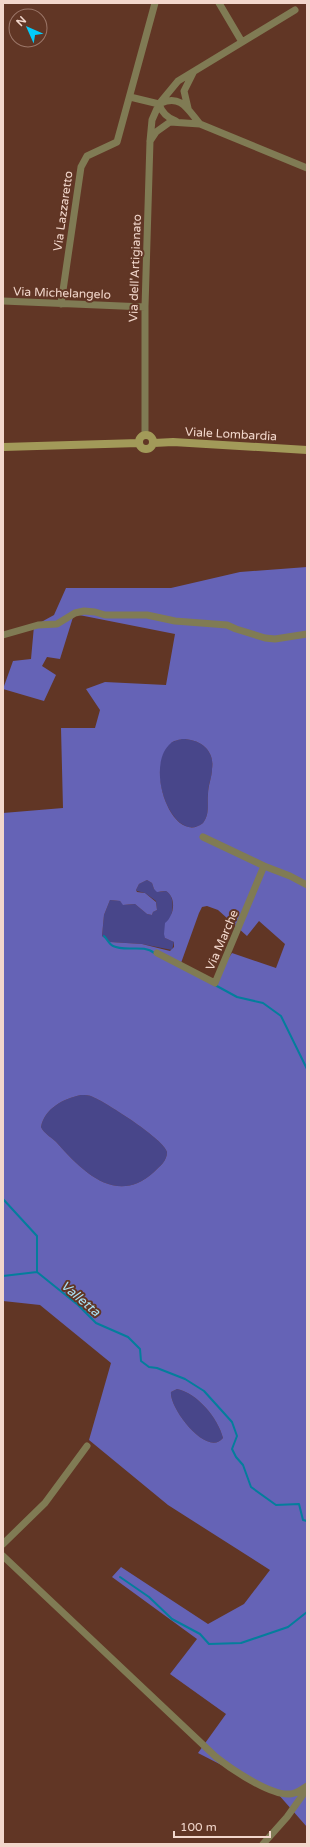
<svg xmlns="http://www.w3.org/2000/svg" width="310" height="1847" viewBox="0 0 310 1847" font-family="'Varela Round',sans-serif">
<style>
.green{fill:#48468a}
.forest{fill:#6563b6;fill-rule:evenodd}
.lines{fill:none;stroke-linecap:round;stroke-linejoin:round}
.stream{stroke:#047e9c;stroke-width:2}
.street{stroke:#807b54;stroke-width:7}
.secondary{stroke:#a29a59;stroke-width:8}
.labels{text-anchor:middle;stroke-width:4;stroke-linejoin:round;paint-order:stroke}
.street-label{font-size:12px;fill:#f2d7cc;stroke:#613625}
.water-label{font-size:13px;font-style:italic;fill:#a9e0f4;stroke:#613625}
</style>
<rect width="100%" height="100%" fill="#613625"/>
<!-- green -->
<path class="green" d="M182 739C200 739 215 750 212 769 212 777 208 785 208 793 207 804 210 814 203 823 173 847 143 765 170 743 173 741 178 740 182 739Z
M147 880 152 883 154 889 160 892 166 891C180 900 168 924 165 938L174 942 172 950 142 944 110 942 102 936 104 915 110 900 120 901 124 905 135 904 147 914 152 915 153 912 157 910 156 901 145 893 137 891 136 890 139 884Z
M81 1095C85 1095 89 1095 93 1097 107 1103 165 1140 167 1152 167 1161 160 1166 154 1172 117 1206 83 1172 58 1144 53 1138 44 1134 41 1127 45 1108 63 1099 81 1095Z
M177 1389C197 1393 218 1418 223 1438 207 1458 169 1408 171 1392Z"/>
<!-- forest -->
<path class="forest" d="M307 567V1827L278 1794 198 1753 226 1714 170 1674 197 1639 112 1577 121 1567 208 1624 244 1604 270 1570 168 1505 89 1440 111 1363 40 1305 3 1301V813L63 808 61 728H95L100 710 86 689 105 682 166 685 175 634 74 614 60 659 47 657 42 666 56 675 44 701 3 689 13 661 31 659 34 626 54 615 66 588H171L240 572ZM182 739C200 739 215 750 212 769 212 777 208 785 208 794 207 804 210 814 203 823 173 847 143 766 171 743 173 741 178 740 182 739ZM147 880 152 883 154 889 157 892 166 891C177 898 174 916 165 923L164 934 165 938 174 942V947L170 951 142 944 110 942 102 936 104 915 110 900 120 901 123 905 135 904 147 914 152 915 153 912 157 910 156 902 145 893 137 892 136 890 139 884ZM207 906 218 910 247 936 259 921 285 944 276 968 232 953 213 981 181 963 199 913 202 907ZM81 1095C85 1095 89 1095 93 1097 107 1103 165 1140 167 1152 167 1161 160 1166 154 1172 117 1206 83 1172 58 1144 53 1138 44 1134 41 1127 45 1108 63 1099 81 1095ZM177 1389C197 1393 218 1418 223 1438 207 1458 169 1408 171 1392Z"/>
<g class="lines">
<!-- stream -->
<path class="stream" d="M104 936C107 939 109 944 113 946 125 952 144 944 154 953
M215 985 237 997 263 1003 281 1016 307 1069
M3 1199 37 1236V1272
M3 1276 37 1272 78 1305 96 1323 128 1337 140 1349 141 1361 149 1367 157 1368 185 1379 204 1391 232 1422 237 1436 232 1449 236 1457 243 1465 251 1487 276 1505 299 1504 303 1520 307 1521
M120 1577 149 1597 172 1619 200 1634 209 1644 241 1643 288 1627 307 1612"/>
<!-- street -->
<path class="street" d="M219 3 242 42
M130 97 159 104
M161 103C181 94 188 110 200 124
M159 104C162 113 167 118 176 121
M188 108 184 91 193 73
M150 141 156 132 170 122 200 124 307 168
M3 301 145 307
M61 304 81 167 87 156 117 142 155 3
M145 435V307L150 141 152 120 159 104 178 81 295 10
M3 635 38 625 57 624 75 613 84 611 95 612 105 615H147L175 621 227 625 236 629 265 638 275 639 307 634
M203 837 264 866
M157 953 215 983 264 866 290 876 307 885
M3 1544 45 1503 87 1446
M3 1556 216 1757C231 1769 271 1796 290 1794 296 1794 302 1789 307 1786
M263 1844 287 1817 307 1789"/>
<!-- secondary -->
<path class="secondary" d="M139 442a7 7 0 1 1 14 0a7 7 0 1 1-14 0Z
M154 443 173 442 307 450
M3 447 139 443"/>
</g>
<g class="labels">
<!-- street labels -->
<g class="street-label">
<text transform="translate(63 211) rotate(-82)" y="4">Via Lazzaretto</text>
<text transform="translate(135 268) rotate(-88)" y="4">Via dell'Artigianato</text>
<text transform="translate(62 293) rotate(2)" y="4">Via Michelangelo</text>
<text transform="translate(231 434) rotate(3)" y="4">Viale Lombardia</text>
<text transform="translate(222 940) rotate(-67)" y="4">Via Marche</text>
</g>
<!-- water labels -->
<g class="water-label">
<text transform="translate(81 1298) rotate(40)" y="5">Valletta</text>
</g>
</g>
<!-- border -->
<rect width="310" height="1847" fill="none" stroke="#f2d7cc" stroke-width="8"/>
<!-- north arrow -->
<g transform="translate(28 28) rotate(315)"><circle r="19" fill="#613625" stroke="#9b7668"/>
<path d="M0-3L7 15L0 10L-7 15Z" fill="#03cbf9"/>
<text y="-6" font-size="11" font-weight="bold" text-anchor="middle" fill="#f2d7cc">N</text>
</g>
<!-- scale -->
<path d="M174 1831v6h96v-6" fill="none" stroke="#f2d7cc" stroke-width="2"/>
<text x="180" y="1831" font-size="12" fill="#f2d7cc" stroke="#613625" stroke-width="3" paint-order="stroke">100 m</text>
</svg>
